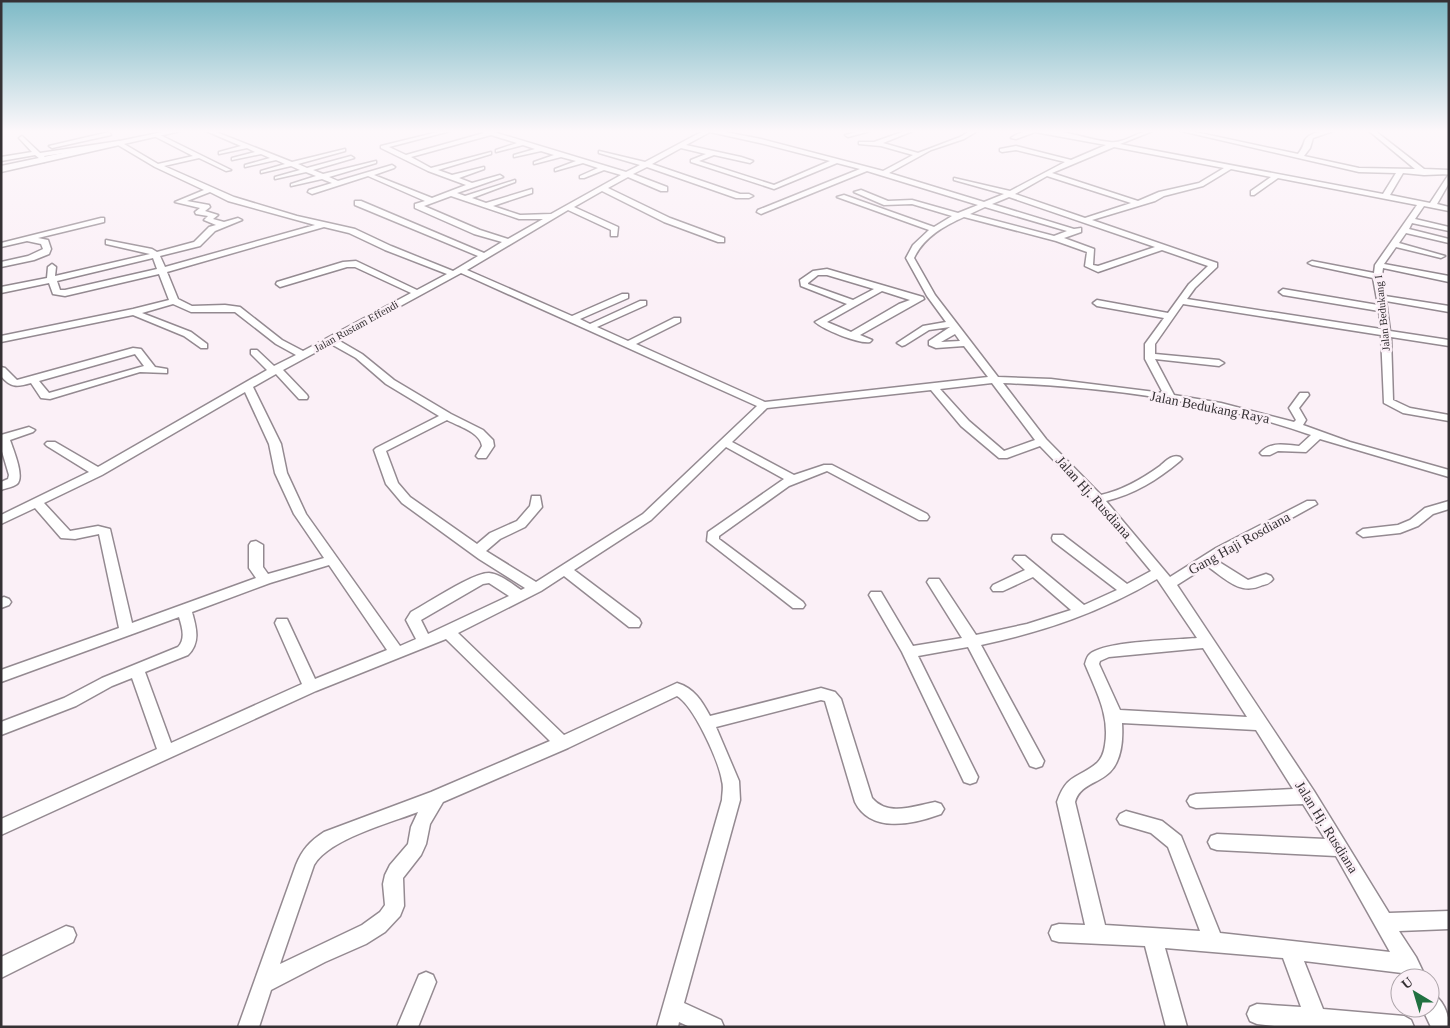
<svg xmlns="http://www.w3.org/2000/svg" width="1450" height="1028" viewBox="0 0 1450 1028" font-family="Georgia,serif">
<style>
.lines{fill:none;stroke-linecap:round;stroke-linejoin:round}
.minor-casing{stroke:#948a91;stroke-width:3}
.tertiary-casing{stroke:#948a91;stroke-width:3}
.minor{fill:#fff;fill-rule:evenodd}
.tertiary{fill:#fff;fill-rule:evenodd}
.labels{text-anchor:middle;stroke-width:5;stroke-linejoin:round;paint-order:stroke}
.far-street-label{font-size:11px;fill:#353134;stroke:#fbf0f7}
.street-label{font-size:14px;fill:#353134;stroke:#fbf0f7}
</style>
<rect width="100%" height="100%" fill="#fbf0f7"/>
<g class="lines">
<!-- minor casing -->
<g class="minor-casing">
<path id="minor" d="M204 130H211L292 162 345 149V151L298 164 307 168 351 156 354 158 313 170 323 174 376 161V163L329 177 338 181 392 165 395 167 394 168 374 175 432 198 466 185 428 171 381 148V146L446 130H454L389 147 406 155 484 133 479 130H487L626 172 640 165 599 153V151L645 162 705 130H715L761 139 883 171 913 155 881 146 859 144V142H874L908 130H915L883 143 918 153 960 137 972 130H979L964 139 931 150 889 173 984 202 1004 194 954 180V178L1010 191 1065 162 1016 150 1002 152 1000 151V149L1016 146 1071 160 1106 145 1035 132 1016 139 1011 138C1039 118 1079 139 1110 142 1125 144 1139 130 1155 130L1120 144 1383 194 1396 173 1359 172 1177 130H1186L1298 154C1302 149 1303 146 1305 140 1310 132 1327 130 1336 130L1313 138 1310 148 1304 156 1359 168 1415 169 1368 130H1374L1424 169 1449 170V183L1437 204 1449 207V211L1424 206 1415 219 1449 227V231L1412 223 1409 229 1449 239V243L1406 233 1399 243 1445 256 1441 258 1396 247 1384 264 1449 276V282L1383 268 1381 282 1385 296 1449 306V312L1386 301 1390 331 1449 340V346L1391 337 1393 400 1410 408 1449 415V421L1403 413 1384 403 1381 335 1183 304 1155 344V354L1219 360 1224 363 1219 366 1155 359 1174 395 1221 403 1294 422 1296 420 1289 408 1300 393H1308L1309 395 1299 408 1306 420 1303 425 1350 442 1449 470V477L1320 439 1306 452 1278 451 1270 455H1262L1260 453C1271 441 1285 445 1299 446L1311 435C1214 401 1106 387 1003 383L1046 439 1101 495C1123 490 1142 479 1160 466 1166 461 1172 454 1180 457L1182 459 1180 461C1157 480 1135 494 1106 501L1170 577 1216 548 1307 501H1315L1317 504 1216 560 1248 580 1266 574 1271 576 1273 579C1270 583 1268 584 1263 585 1240 596 1226 579 1207 566L1177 585 1314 791 1389 913 1449 911V929L1399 931 1416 957 1426 978H1405L1402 973 1304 961 1323 1009 1404 1016 1411 1020 1414 1027H1283L1257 1024 1250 1021 1247 1014 1250 1007 1257 1004 1301 1007 1283 958 1165 948 1187 1027H1166L1145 946 1059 942 1052 940 1049 933 1052 926 1059 924 1085 925 1057 802C1067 773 1078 779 1097 763 1102 758 1104 752 1105 745 1110 715 1096 691 1085 664 1086 661 1087 656 1090 654 1105 641 1174 640 1197 638L1157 579C1101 612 1046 631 981 645L1044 761 1042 766 1036 768 1030 766 968 647 918 656 978 777 976 782 970 784 964 782 902 652 869 595 871 592H881L913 646 962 638 927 582 929 579H939L976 635 1027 624 1071 610 1033 577 1003 591H993L991 588 993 585 1025 570 1013 559 1015 556H1025L1084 605 1117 590 1053 541 1052 538 1053 535H1063L1127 584 1151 571 1094 502 1040 446 1007 458H999L961 426 931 390 767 408 732 442 794 475 824 465H832L927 514 929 517 927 520H919L827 471 789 486 719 536V539L803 602 805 605 803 608H793L707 541 708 532 784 479 726 447 651 520 574 570 639 619 641 623 639 627H629L564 576 541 591 458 633 564 735 677 683C694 688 702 701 710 716L821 688 835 692 841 699 872 798C888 817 914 806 935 802L941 804 944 809 941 814C914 824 871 834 855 802L825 701 821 700 716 727 739 781 740 800 684 1003 721 1020 724 1027H690L679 1022 678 1027H657L722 800C722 794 724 787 722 781 719 761 694 706 677 696L568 748 443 802 430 824 426 844 421 855 403 878 404 906 400 916 385 932 366 944 325 962 271 990 259 1027H238L296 865C302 850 310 841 324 832L431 792 550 741 446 639 316 691 1 835V819L157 749 132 678 112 686 76 706 1 735V722L64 698 102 678 178 647C186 639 182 627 179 617L1 682V670L119 628 99 534 75 539 61 538 35 508 1 524V515L89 472 47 446 45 444 47 442H55L98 467 267 370 251 354V350H257L274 366 296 355 276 344 235 312H191L173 304 142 313 191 332 207 344V348H201L184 336 133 315 1 342V336L133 309 169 300 159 274 65 296 53 294 49 283 1 293V287L47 278 48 267 52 264 56 267 55 276 150 254 106 244V240L152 249 157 252 194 242 209 227 216 225 204 220 208 216 196 214 195 212 200 208 175 202 204 190 155 167 118 145 44 156 47 160 44 162 35 155 1 161V157L32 152 19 138 22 136 40 153 119 141 158 164 193 156 154 136 156 133 231 170 226 171 199 158 164 166 234 197 297 216 355 229 391 246 453 271 478 256 355 205V201H361L484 253 502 242 474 234 415 208V204L425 201 368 176 312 194 308 192 309 190 332 183 322 179 291 186V184L316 176 306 172 275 179V177L300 170 291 166 261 173V171L285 164 276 160 245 167V165L270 158 261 154 232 160V158L255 152 247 148 219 154V152L241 146ZM710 132 760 143 830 161 774 185 699 161 714 155 750 163 753 161 741 157 686 145ZM491 135 517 143 496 150V152L523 145 535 149 514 155V157L541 151 554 155 534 162V164L561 157 576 161 555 169V171L583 163 598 168 580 176V178H584L604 170 621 175 551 214 520 215 493 206 532 193V189L486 203 472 198 515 182V180L465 196 457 193 503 177 500 175 472 183 459 178 484 169V167L452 175 438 170 491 154V152L431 168 411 157ZM1114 147 1224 168 1199 183 1159 192 1138 201 1052 173ZM681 148 706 154 691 160V162L774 189 837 163 860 169 758 210 757 212 761 214 867 171 978 205 958 213 912 200 888 201 861 190 854 192 884 205 912 204 952 216 934 227 844 195 837 197 929 230 913 245 906 258 927 296 946 322 923 326 897 343 902 346 905 345 929 330 950 327 929 341V345L936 348 964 346 988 377 765 402 636 344 680 322V318H674L628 341 597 327 646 305V301H640L590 324 580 319 628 298V294H622L572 316 467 270 568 210 611 230V236H617L618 227 574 207 602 191 664 222 718 242H724V238L670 218 608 188 628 177 661 191H667V187L633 174 647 167 736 198H749L753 196 749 194H740L652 164ZM1231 169 1271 177 1251 191V195H1254L1278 178 1417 205 1375 265 1374 273 1312 261 1308 263 1312 265 1373 278 1378 305 1283 289 1279 292 1283 295 1379 311 1381 329 1187 299 1195 288 1217 267V263L1092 220 1155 201 1164 196 1203 186ZM1403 173 1424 175 1449 174 1430 203 1390 195ZM1047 176 1131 203 1085 218 1015 194ZM210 192 228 201 315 225 165 267 160 256 200 246 215 231 242 220 238 218 224 222 213 219 218 215 205 211 210 207 209 205 187 201ZM451 196 519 219H543L508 239 480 230 424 206ZM1009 197 1155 247 1098 266 1093 265 1094 249 1064 238 1081 232V228L1074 229 992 204ZM985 207 1067 231 1054 236 970 214ZM964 217 1056 241 1087 252 1085 266 1098 272 1162 250 1208 266 1189 284 1168 313 1097 300 1093 303 1097 306 1164 318 1145 344V359L1163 393 1051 379 998 377 935 295 914 258C924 237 944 226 964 217ZM324 227 349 233 385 250 447 274 417 290 356 261 343 262 277 282 276 284 280 287 347 267H355L411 293 303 351 282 340 240 307 225 305 192 306 178 299 167 272ZM153 258 157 269 65 290H60L57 281ZM461 273 757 406 643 514 536 582 486 551 500 539 525 527 542 507 540 496H532L530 506 517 521 490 533 477 544 410 497 398 483 386 451 447 420C458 426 480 432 482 446L476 456 478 458H486L494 446 493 440 483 430 451 414 394 380 362 354 338 340ZM955 334 960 341 941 342ZM331 344 356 358 386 384 439 416 376 448 374 450 386 484 402 503 479 559 525 588 521 590C512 584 500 574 489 573 472 573 428 603 411 612L406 620 416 639 400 646 306 514 287 473 281 444 253 387 276 374 299 399H307L308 397 307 395 283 370ZM992 383 1035 440 1004 451 969 421 940 389ZM245 392 269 444 275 473 294 514 324 558 268 574 263 567V545L256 541 251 542 249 545V568L256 578 132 623 110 529 98 526 70 531 44 503 102 475ZM329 565 387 650 315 679 287 619H277L275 623 302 684 171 743 145 672 188 655C201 642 196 627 192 612L270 583ZM489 583 509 596 428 634 421 620 483 584ZM1203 648 1247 717 1120 710 1099 664 1100 661 1109 657ZM1122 723 1256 730 1293 789 1196 794 1190 796 1187 801 1190 806 1196 808 1303 804 1325 839 1217 834 1211 836 1208 842 1211 848 1217 850 1336 856 1390 952 1220 933 1181 836 1162 821 1126 811 1120 814 1117 819 1120 824 1151 833 1168 847 1200 931 1105 925 1075 802C1080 784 1098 784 1110 772 1122 760 1123 738 1122 723ZM418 812 411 827 408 844 390 865 385 875 383 884 385 905 380 912 362 925 280 964 314 865C329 839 390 823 418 812Z
M865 130H874L848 137 845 135Z
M109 132 111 135 52 148 49 146Z
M101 218H104V222L38 238 48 240 51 249 49 254 34 260 1 267V262L28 256 43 249 41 244 27 241 1 247V243Z
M827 269 923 297 924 299 860 335 872 340 870 342C859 344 824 330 815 322L847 304 801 286 800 280 813 271ZM818 275H827L874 289 853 300 808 284V283ZM882 291 910 300 899 304 851 332 827 322Z
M133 348 141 349 155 367 167 369V373L140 372 50 399 41 398 31 383C17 387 11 388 1 376V367L5 368 17 380ZM135 354 144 366 49 393 39 381Z
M29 427 35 430 33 432 10 440C13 449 25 477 17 484 13 487 6 488 1 490V482L8 479 9 475 1 448V435Z
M1449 501V509L1433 514 1418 526 1400 533 1363 537 1357 533 1363 529 1398 525 1410 520 1425 508Z
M4 597 9 599 11 602 9 605 1 608V598Z
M66 926 73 928 76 935 73 942 1 978V957Z
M426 972 433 975 436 982 418 1027H397L419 975Z
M1430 993C1443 998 1449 1014 1449 1027H1431L1422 1008H1430Z"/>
</g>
<!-- tertiary casing -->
<g class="tertiary-casing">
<path id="tertiary" d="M172 130H185L1 172V166Z"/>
</g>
<!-- minor -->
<use href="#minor" class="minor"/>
<!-- tertiary -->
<use href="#tertiary" class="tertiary"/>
</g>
<!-- sky -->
<linearGradient id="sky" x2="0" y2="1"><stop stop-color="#7dbac6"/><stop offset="0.48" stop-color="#fdf8fb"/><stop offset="1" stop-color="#fdf8fb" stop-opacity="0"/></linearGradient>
<rect width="1450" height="273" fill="url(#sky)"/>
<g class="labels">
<!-- far-street labels -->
<g class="far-street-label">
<text transform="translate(1382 313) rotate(-96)" y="4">Jalan Bedukang I</text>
<text transform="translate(356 326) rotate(-29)" y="4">Jalan Rustam Effendi</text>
</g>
<!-- street labels -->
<g class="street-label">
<text transform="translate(1210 407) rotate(11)" y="5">Jalan Bedukang Raya</text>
<text transform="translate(1094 497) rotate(48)" y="5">Jalan Hj. Rusdiana</text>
<text transform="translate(1239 543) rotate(-29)" y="5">Gang Haji Rosdiana</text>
<text transform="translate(1327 827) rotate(58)" y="5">Jalan Hj. Rusdiana</text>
</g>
</g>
<!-- border -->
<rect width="1450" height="1028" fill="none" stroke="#353134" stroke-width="5"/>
<!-- north arrow -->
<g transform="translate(1415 993) rotate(322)"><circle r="24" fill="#fbf0f7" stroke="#aca4a9"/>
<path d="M0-4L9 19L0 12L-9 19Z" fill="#217141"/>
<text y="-8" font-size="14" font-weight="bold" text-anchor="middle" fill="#353134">U</text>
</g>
</svg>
